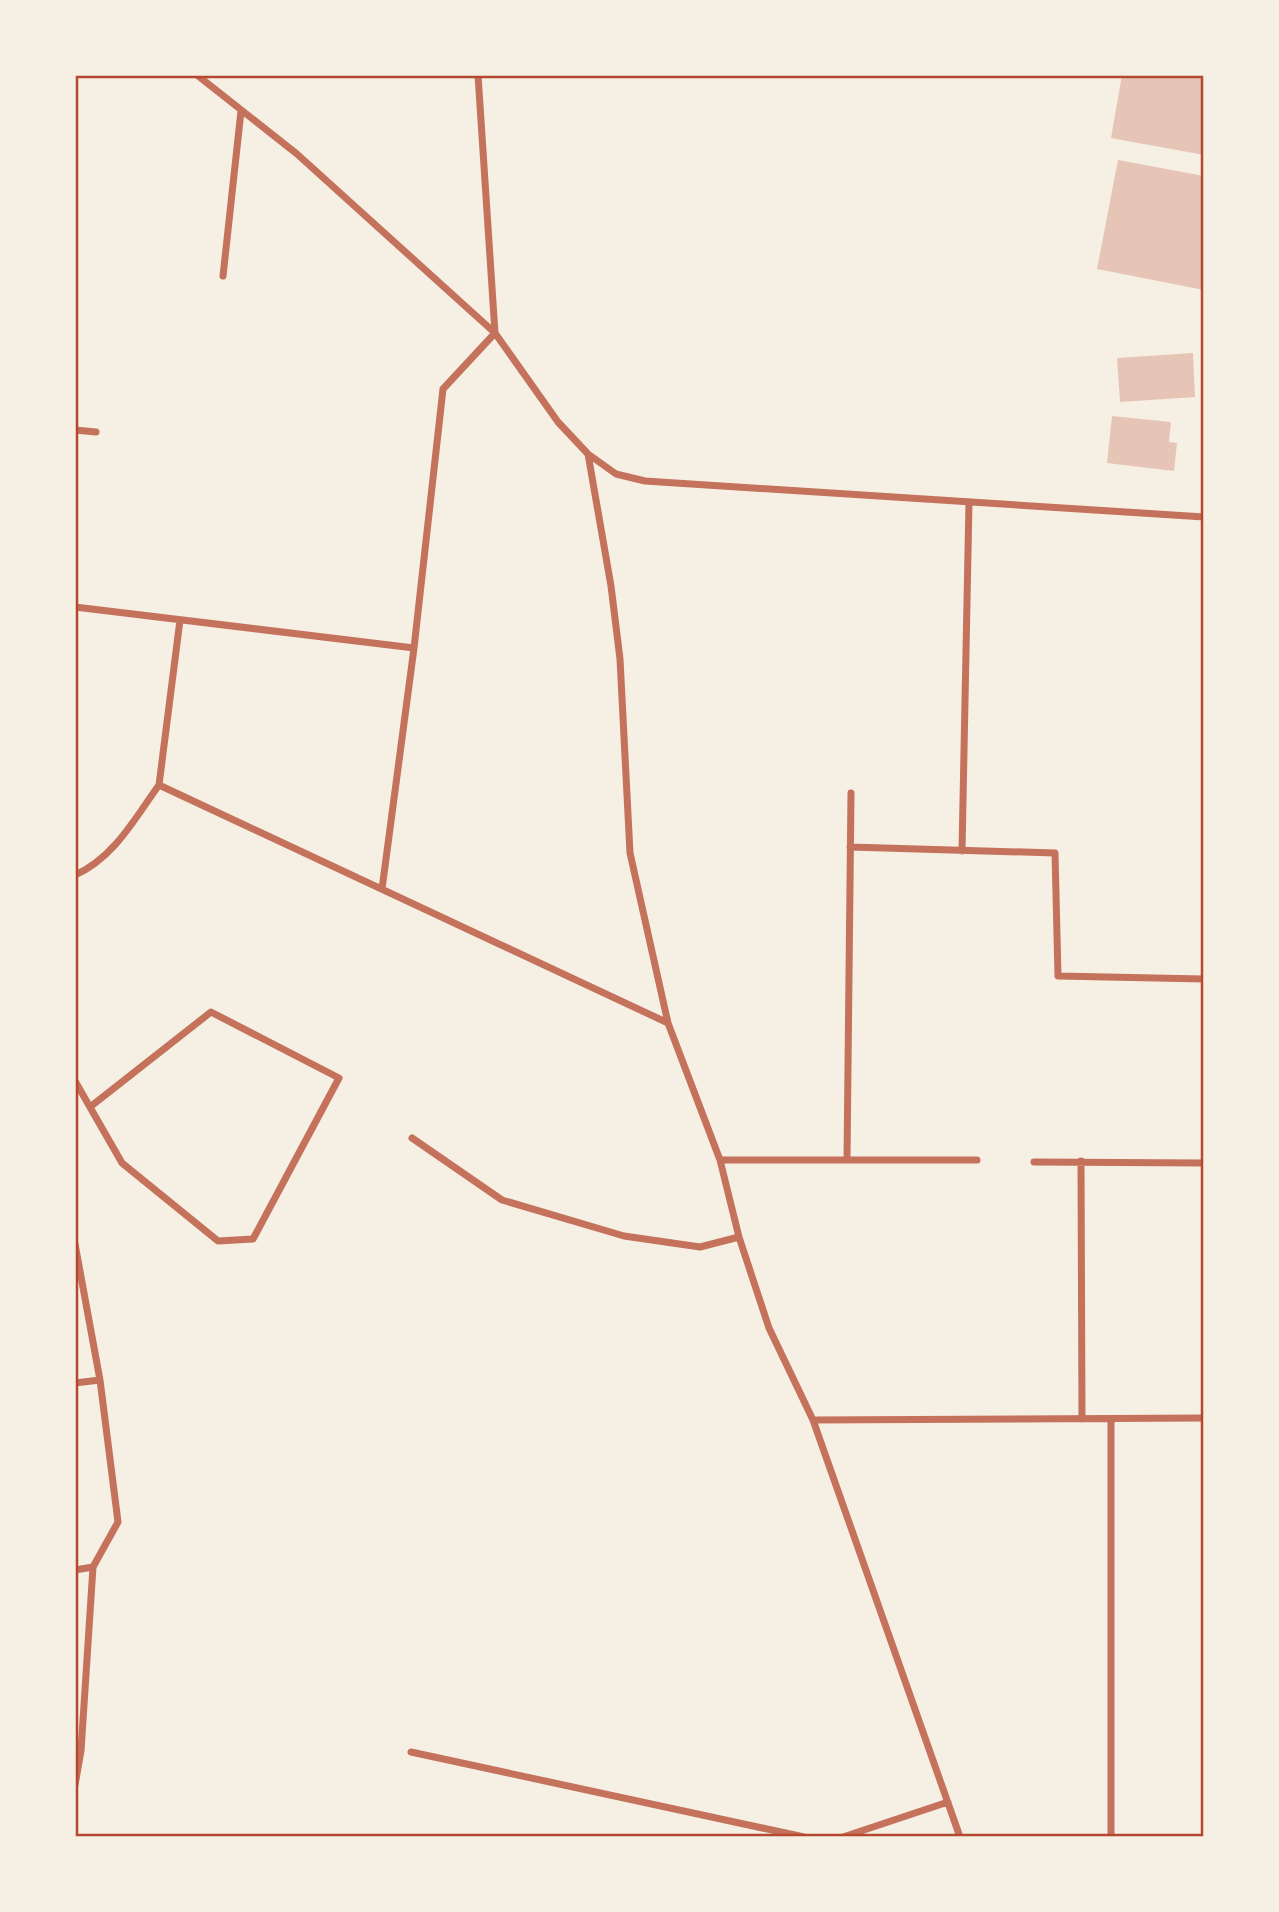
<svg xmlns="http://www.w3.org/2000/svg" width="1279" height="1912" viewBox="0 0 1279 1912" font-family="Jost,sans-serif">
<style>
.building{fill:#e6c5b7}
.lines{fill:none;stroke-linecap:round;stroke-linejoin:round}
.minor{stroke:#c5725c;stroke-width:7}
.neatline{fill:none;stroke:#b5482f;stroke-width:2.5}
</style>
<rect width="100%" height="100%" fill="#f6efe4"/>
<!-- building -->
<path class="building" d="M1122 75 1204 78V155L1111 138Z
M1118 160 1204 176V290L1097 269Z
M1193 353 1195 397 1120 402 1117 358Z
M1112 416 1171 422 1169 442 1177 443 1174 471 1107 463Z"/>
<g class="lines">
<!-- minor -->
<path class="minor" d="M197 75 297 154 495 333 558 422 588 454 616 474 645 481 1204 517
M223 276 241 111
M75 430 96 432
M588 454 611 586 620 659 630 853 668 1023 720 1160 739 1237 769 1328 813 1420 960 1837
M75 607 414 648
M159 785 180 620
M850 847 1055 853 1058 976 1204 979
M962 851 969 502
M75 875C114 858 135 818 159 785L668 1023
M382 889 414 648 443 389 495 333 478 75
M75 1081 122 1163 218 1241 253 1239 339 1078 211 1012 90 1107
M412 1138 502 1200 624 1236 700 1247 739 1237
M847 1159 851 793
M720 1160H977
M1081 1161 1082 1419
M1034 1162 1204 1163
M75 1244 100 1380 118 1522 93 1567 75 1570
M75 1383 100 1380
M1111 1419V1837
M813 1420 1204 1418
M411 1752 804 1837
M75 1785 81 1751 93 1567
M843 1837 948 1802"/>
</g>
<!-- border -->
<rect width="1279" height="1912" fill="none" stroke="#f6efe4" stroke-width="154"/>
<rect x="77" y="77" width="1125" height="1758" class="neatline"/>
</svg>
